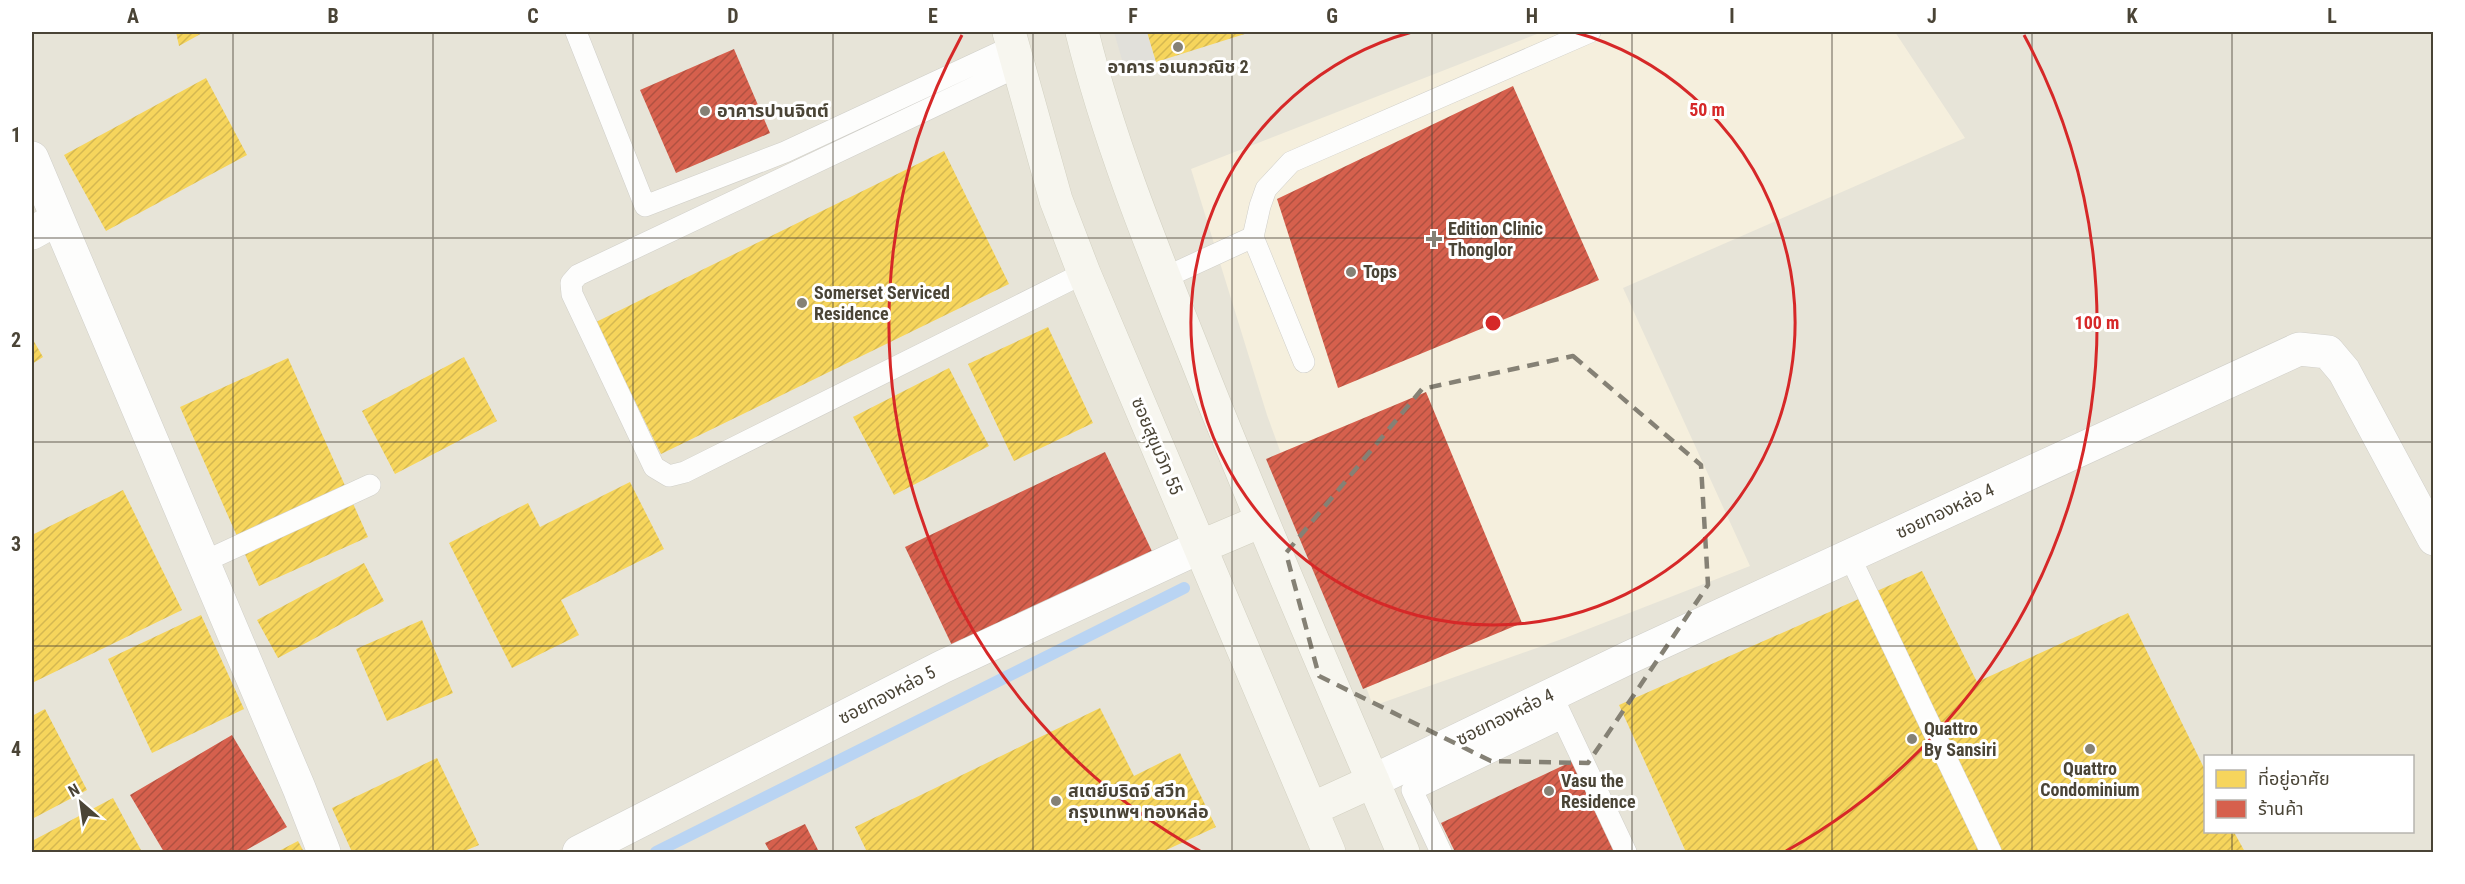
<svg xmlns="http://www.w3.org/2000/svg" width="2465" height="884" viewBox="0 0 2465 884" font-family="'Roboto Condensed','Noto Sans Thai',sans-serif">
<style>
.residential{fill:#e7e4d8;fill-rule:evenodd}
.commercial{fill:#f5efdd}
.parking{fill:#e1e0da}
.homes{fill:url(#homes-hatch)}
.shops{fill:url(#shops-hatch)}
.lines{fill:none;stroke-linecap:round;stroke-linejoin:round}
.stream{stroke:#b9d4f3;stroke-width:12}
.service-casing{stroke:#d0cfc9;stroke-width:22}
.minor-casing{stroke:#d0cfc9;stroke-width:34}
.secondary-casing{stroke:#d2d0c1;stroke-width:34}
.service{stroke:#fdfdfc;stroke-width:21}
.minor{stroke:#fdfdfc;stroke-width:33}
.secondary{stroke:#f7f6ef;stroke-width:33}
.marked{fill:none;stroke:#858175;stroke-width:4.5;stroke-dasharray:12 8;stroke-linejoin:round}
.grid{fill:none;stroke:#4a4436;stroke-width:1.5;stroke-opacity:0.55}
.ring{fill:none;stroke:#d62828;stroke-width:3}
.poi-dot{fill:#858175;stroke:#fff;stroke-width:2}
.labels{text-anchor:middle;stroke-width:6;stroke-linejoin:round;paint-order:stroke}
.poi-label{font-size:18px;font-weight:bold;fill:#4a4436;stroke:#fff;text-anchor:start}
.street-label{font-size:18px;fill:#4a4436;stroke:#fff}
.centre{fill:#d62828;stroke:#fff;stroke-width:3}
.ring-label{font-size:18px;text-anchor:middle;font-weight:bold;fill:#d62828;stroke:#fff;stroke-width:6;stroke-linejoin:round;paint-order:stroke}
.neatline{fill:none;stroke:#4a4436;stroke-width:2}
.grid-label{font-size:20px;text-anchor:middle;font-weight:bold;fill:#4a4436}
</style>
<defs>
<pattern id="homes-hatch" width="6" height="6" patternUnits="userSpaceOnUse" patternTransform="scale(1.5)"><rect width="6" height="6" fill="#f6d55c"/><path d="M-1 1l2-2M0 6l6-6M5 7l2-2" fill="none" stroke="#d4b851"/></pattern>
<pattern id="shops-hatch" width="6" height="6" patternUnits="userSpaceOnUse" patternTransform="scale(1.5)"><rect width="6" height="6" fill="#d6604d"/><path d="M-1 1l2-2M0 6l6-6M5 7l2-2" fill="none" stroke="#b05141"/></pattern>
</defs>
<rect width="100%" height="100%" fill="#f2f1eb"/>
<!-- residential -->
<path class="residential" d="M32 32H2433V852H32ZM2206 756H2412V832H2206Z"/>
<!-- commercial -->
<path class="commercial" d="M1542 32H1895L1965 138 1623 288 1750 566 1565 638 1373 706 1267 415 1191 169Z"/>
<!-- parking -->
<path class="parking" d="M1114 32H1147L1156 62 1125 70Z"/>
<!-- homes -->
<path class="homes" d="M176 32H204L179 46Z
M1147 32H1251L1156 62Z
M206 78 247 155 106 231 64 155Z
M944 151 1009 284 661 454 596 322Z
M1048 327 1093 423 1014 461 968 364Z
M32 338 43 357 32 364Z
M464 357 497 421 395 474 362 411Z
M288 358 368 537 259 586 180 407Z
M949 368 989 446 894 495 853 417Z
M630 482 664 549 561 600 579 635 512 668 449 543 528 503 540 527Z
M123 490 182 610 32 683V535Z
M364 563 384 601 278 658 257 620Z
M1922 571 1977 682 2128 613 2206 772V832H2234L2245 852H1686L1619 705Z
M201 615 244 709 152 753 108 659Z
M422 620 453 693 387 721 356 649Z
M1100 708 1134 776 1180 753 1216 827 1162 852H867L855 827Z
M45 709 87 790 32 819V716Z
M437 758 479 845 462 852H352L332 808Z
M113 798 142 852H32V841Z
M298 841 304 852H277Z"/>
<!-- shops -->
<path class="shops" d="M734 49 770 133 676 173 640 90Z
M1513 86 1599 280 1338 388 1277 199Z
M1426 392 1522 623 1363 689 1266 459Z
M1105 452 1158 564 958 658 905 547Z
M232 735 287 827 243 852H164L130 795Z
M1575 760 1619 852H1455L1441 823Z
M805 824 819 852H770L765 843Z"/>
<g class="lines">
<!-- stream -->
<path class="stream" d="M656 852 1184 588"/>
<!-- service casing -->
<g class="service-casing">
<path id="service" d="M576 32 645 206 785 152 1013 46
M1019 66 578 275 571 283 572 294 654 467 669 476 685 472 1084 273
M1164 278 1253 237
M1304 362 1253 237 1260 206 1266 189 1291 162 1590 32
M1849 555 1991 852
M203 562 370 485
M1557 706 1626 852
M1441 852 1412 790 1562 718"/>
</g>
<!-- minor casing -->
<g class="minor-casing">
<path id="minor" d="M32 158 299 788 324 852
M32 233 57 219
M1373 781 1630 657 2299 349 2328 352 2344 371 2434 539
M579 852 942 667 1200 547"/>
</g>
<!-- secondary casing -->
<g class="secondary-casing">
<path id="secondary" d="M1009 32 1056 200 1084 273 1329 852
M1082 32C1110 145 1154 252 1197 360 1262 526 1334 689 1403 852
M1200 547 1261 521
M1312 809 1373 781"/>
</g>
<!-- service -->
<use href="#service" class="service"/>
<!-- minor -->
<use href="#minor" class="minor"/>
<!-- secondary -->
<use href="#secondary" class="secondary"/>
</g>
<!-- marked area -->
<path class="marked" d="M1573 356 1701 465 1708 585 1588 763 1491 761 1319 676 1286 553 1422 389Z"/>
<!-- grid -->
<path class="grid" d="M233 32V852M433 32V852M633 32V852M833 32V852M1033 32V852M1232 32V852M1432 32V852M1632 32V852M1832 32V852M2032 32V852M2232 32V756M32 238H2434M32 442H2434M32 646H2434M2232 832V852"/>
<!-- distance rings -->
<g class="ring">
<path d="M1574 32A302 302 0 1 1 1412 32"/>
<path d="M1200 851A604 604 0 0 1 962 35M2024 35A604 604 0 0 1 1786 851"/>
</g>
<!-- markers -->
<g class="poi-dot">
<circle cx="1178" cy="47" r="6"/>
<circle cx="705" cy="111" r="6"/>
<path d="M1431 230h6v6h6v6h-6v6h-6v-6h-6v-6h6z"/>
<circle cx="1351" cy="272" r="6"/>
<circle cx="802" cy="303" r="6"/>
<circle cx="1912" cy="739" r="6"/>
<circle cx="2090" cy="749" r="6"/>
<circle cx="1549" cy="791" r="6"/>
<circle cx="1056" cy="801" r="6"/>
</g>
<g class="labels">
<!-- poi labels -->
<g class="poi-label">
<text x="1178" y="73" text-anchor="middle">อาคาร อเนกวณิช 2</text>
<text x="717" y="117">อาคารปานจิตต์</text>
<text x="1448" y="235">Edition Clinic<tspan x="1448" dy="21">Thonglor</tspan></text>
<text x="1363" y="278">Tops</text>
<text x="814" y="299">Somerset Serviced<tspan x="814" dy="21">Residence</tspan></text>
<text x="1924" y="735">Quattro<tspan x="1924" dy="21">By Sansiri</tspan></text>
<text x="2090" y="775" text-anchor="middle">Quattro<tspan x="2090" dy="21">Condominium</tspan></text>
<text x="1561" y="787">Vasu the<tspan x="1561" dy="21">Residence</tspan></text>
<text x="1068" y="797">สเตย์บริดจ์ สวีท<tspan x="1068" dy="21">กรุงเทพฯ ทองหล่อ</tspan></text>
</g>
<!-- street labels -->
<g class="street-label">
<text transform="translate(1157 446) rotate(67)" y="6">ซอยสุขุมวิท 55</text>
<text transform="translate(1945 511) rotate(-25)" y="6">ซอยทองหล่อ 4</text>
<text transform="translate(887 695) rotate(-27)" y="6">ซอยทองหล่อ 5</text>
<text transform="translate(1505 717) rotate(-26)" y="6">ซอยทองหล่อ 4</text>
</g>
</g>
<circle cx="1493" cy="323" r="9" class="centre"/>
<g class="ring-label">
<text x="1707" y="116">50 m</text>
<text x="2097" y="329">100 m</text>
</g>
<!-- border -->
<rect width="2465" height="884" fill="none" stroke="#ffffff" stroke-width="66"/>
<!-- legend -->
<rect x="2204" y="755" width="210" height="78" fill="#ffffff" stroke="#b7b4af" stroke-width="1.5"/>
<rect x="2216" y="770" width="30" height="18" fill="#f6d55c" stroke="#b7b4af" stroke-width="1.5"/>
<text x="2258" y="785" font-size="18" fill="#4a4436">ที่อยู่อาศัย</text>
<rect x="2216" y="800" width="30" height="18" fill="#d6604d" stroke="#b7b4af" stroke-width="1.5"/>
<text x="2258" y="815" font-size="18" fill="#4a4436">ร้านค้า</text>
<!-- north arrow -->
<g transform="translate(81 803) rotate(331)" stroke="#ffffff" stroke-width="4.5" paint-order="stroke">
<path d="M0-4.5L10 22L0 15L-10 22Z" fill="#4a4436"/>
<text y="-9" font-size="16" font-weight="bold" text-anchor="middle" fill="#4a4436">N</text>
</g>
<rect x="33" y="33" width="2399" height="818" class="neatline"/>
<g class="grid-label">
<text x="133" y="23">A</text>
<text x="333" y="23">B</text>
<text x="533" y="23">C</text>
<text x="733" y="23">D</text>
<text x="933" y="23">E</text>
<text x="1133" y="23">F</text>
<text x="1332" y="23">G</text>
<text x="1532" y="23">H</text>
<text x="1732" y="23">I</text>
<text x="1932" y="23">J</text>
<text x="2132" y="23">K</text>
<text x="2332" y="23">L</text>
<text x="16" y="142">1</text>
<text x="16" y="347">2</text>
<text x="16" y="551">3</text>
<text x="16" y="756">4</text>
</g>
</svg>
